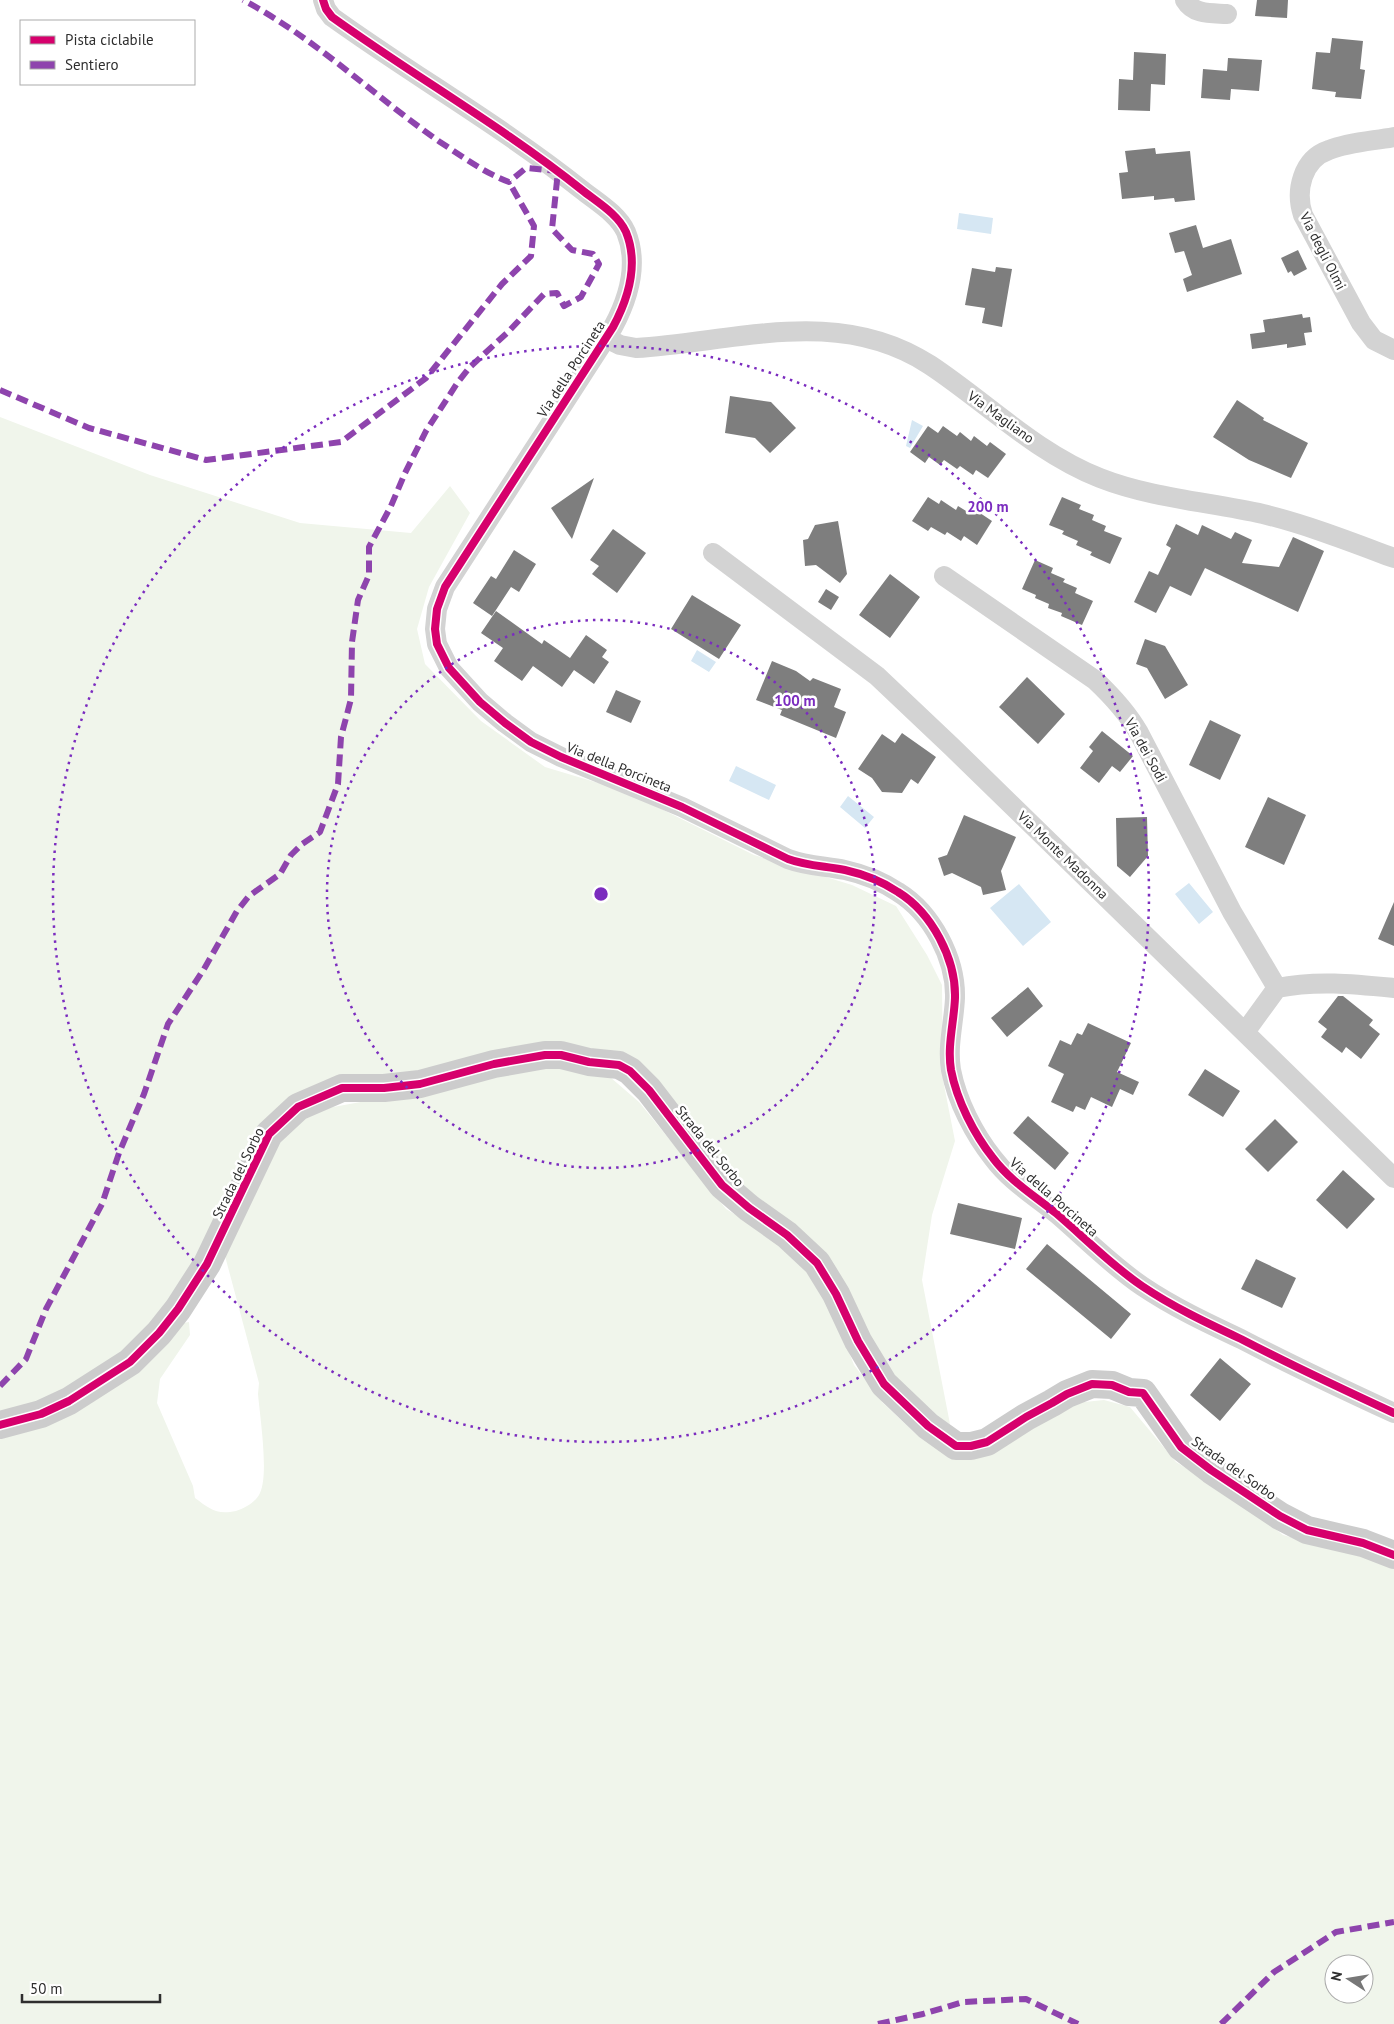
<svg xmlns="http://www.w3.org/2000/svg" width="1394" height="2024" viewBox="0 0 1394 2024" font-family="'PT Sans',sans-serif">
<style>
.green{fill:#f0f5eb;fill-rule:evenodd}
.water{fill:#d6e7f3}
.building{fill:#7e7e7e}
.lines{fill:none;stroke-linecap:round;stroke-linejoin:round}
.street{stroke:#d3d3d3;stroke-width:20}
.secondary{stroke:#ccc;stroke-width:28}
.quiet{stroke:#8e44ad;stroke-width:6;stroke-dasharray:12 6;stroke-linecap:butt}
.cycleway-casing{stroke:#fff;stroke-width:11}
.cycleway{stroke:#d6006c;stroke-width:8}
.ring{fill:none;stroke:#7b2cbf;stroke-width:2.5;stroke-dasharray:2.5 5}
.labels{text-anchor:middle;stroke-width:5;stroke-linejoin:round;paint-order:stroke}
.street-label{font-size:14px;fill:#2e2e2e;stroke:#fff}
.centre{fill:#7b2cbf;stroke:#fff;stroke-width:2.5}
.ring-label{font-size:15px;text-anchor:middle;font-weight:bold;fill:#7b2cbf;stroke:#fff;stroke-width:5;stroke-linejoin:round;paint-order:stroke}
</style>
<rect width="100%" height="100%" fill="#fff"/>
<!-- green -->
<path class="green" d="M0 417 150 475 300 523 411 533 450 486 470 513 429 587 417 629 425 664 481 721 545 767 625 791 754 855 852 885 896 906 927 955 942 985 943 1080 955 1141 932 1215 922 1280 950 1424 936 1417 894 1376 770 1207 731 1176 637 1062 418 1072 302 1091 160 1314 122 1352 63 1390 37 1403 0 1412Z
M574 1065 610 1077 639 1102 726 1209 756 1227 804 1263 837 1322 854 1365 883 1403 916 1434 947 1454 1075 1403 1104 1400 1130 1407 1176 1462 1242 1503 1283 1535 1319 1545 1350 1550 1394 1566V2024H0V1438L178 1324 189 1322 190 1335 160 1379 157 1403 193 1486 195 1498C210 1509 216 1515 236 1511 245 1508 256 1502 260 1493 269 1474 260 1417 258 1394L259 1383 225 1256 286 1126 311 1111 427 1090 482 1073ZM1334 1964H1364V1994H1334Z"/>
<!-- water -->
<path class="water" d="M959 213 993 218 991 234 957 229Z
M912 420 923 426 910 448 906 446Z
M697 650 716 662 709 672 691 661Z
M736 766 776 785 769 800 729 781Z
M848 796 874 817 865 828 840 807Z
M1189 883 1213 912 1199 924 1175 894Z
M1019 884 1051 922 1023 946 990 908Z"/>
<!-- building -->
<path class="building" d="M1257 0H1288L1287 18 1255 16Z
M1332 38 1363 41 1360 69 1365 70 1361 99 1335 97 1336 92 1312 89 1316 52 1330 53Z
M1134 52 1166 54 1165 85 1151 84 1150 111 1118 110 1119 79 1133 80Z
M1228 58 1262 60 1259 91 1231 89 1230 100 1201 98 1203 69 1227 71Z
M1155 148 1156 154 1190 151 1195 200 1175 202 1174 198 1154 200V196L1122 199 1119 173 1128 172 1125 151Z
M1196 225 1203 248 1231 239 1242 274 1187 292 1183 279 1192 275 1184 251 1175 253 1169 233Z
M1298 250 1307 269 1294 276 1291 271 1288 273 1281 258Z
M996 267 1012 269 1002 327 982 323 985 308 965 305 972 268 995 272Z
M1302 314 1303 318 1310 317 1312 332 1304 333 1306 345 1287 348V344L1252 349 1250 334 1265 332 1263 320Z
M730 396 771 402 796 428 770 453 755 438 725 433Z
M1237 400 1264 418 1263 420 1308 443 1291 478 1249 460 1213 437Z
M928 426 938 433 943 426 957 436 960 432 971 441 974 436 987 446 990 442 1006 454 988 478 976 470 973 475 960 466 957 469 944 460 940 465 929 457 925 463 910 452Z
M594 478 572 539 551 508Z
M928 497 939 504 941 500 956 510 958 506 971 514 974 509 992 521 977 545 964 536 961 541 947 532 945 535 931 527 928 531 912 521Z
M1062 497 1081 505 1079 509 1094 515 1092 520 1106 526 1104 531 1122 538 1110 564 1090 555 1092 552 1076 545 1078 541 1062 534 1064 531 1049 525Z
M838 521 847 574 840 583 816 565 805 566 803 540 808 539 815 525Z
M1176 524 1198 535 1202 525 1231 539 1235 532 1252 540 1242 563 1279 567 1293 537 1324 551 1298 612 1205 568 1191 596 1170 586 1156 613 1134 602 1149 571 1158 575 1171 548 1166 545Z
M613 529 646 553 617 593 592 574 599 566 590 560Z
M514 550 536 564 519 592 511 587 492 616 473 603 491 576 496 579Z
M1035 560 1053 568 1051 573 1065 579 1063 582 1077 588 1075 593 1093 601 1082 625 1061 616 1062 613 1048 608 1049 604 1035 598 1036 595 1022 589Z
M890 574 920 597 890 638 859 615Z
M826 589 839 597 831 610 818 602Z
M692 595 741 625 719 659 671 629Z
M496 611 542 644 544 640 570 658 586 635 607 650 602 657 609 662 594 684 574 670 562 687 533 666 522 681 494 661 503 648 481 633Z
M1145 639 1165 646 1188 685 1165 699 1147 668 1136 664Z
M772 661 796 671 810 681 813 678 841 689 834 707 846 712 836 738 780 715 782 710 756 700Z
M1027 677 1065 714 1038 744 999 707Z
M616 690 641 701 631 723 606 712Z
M1210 720 1241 735 1220 780 1189 765Z
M1102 731 1133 756 1120 772 1112 766 1099 783 1080 768 1093 751 1089 747Z
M902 733 936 757 918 784 911 779 902 793 882 792 872 778 858 769 882 734 895 743Z
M1268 797 1306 815 1284 865 1245 847Z
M964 815 1016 837 1001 871 1006 890 983 895 981 887 952 873 944 876 938 858 947 855Z
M1147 817 1148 856 1130 877 1117 866 1116 818Z
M1394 902V946L1378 939Z
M1028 987 1043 1006 1007 1037 991 1018Z
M1338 996H1343L1373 1020 1369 1025 1380 1034 1361 1059 1346 1047 1342 1053 1321 1037 1327 1029 1318 1022Z
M1088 1023 1131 1043 1117 1072 1139 1082 1133 1095 1120 1089 1112 1107 1091 1097 1085 1110 1076 1106 1073 1112 1051 1102 1064 1074 1048 1066 1060 1040 1071 1045 1077 1033 1082 1035Z
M1205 1069 1240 1091 1223 1117 1188 1095Z
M1028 1116 1069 1153 1055 1170 1013 1133Z
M1275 1119 1298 1142 1268 1172 1245 1149Z
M1343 1170 1375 1199 1347 1229 1316 1200Z
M958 1203 1022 1218 1015 1249 950 1234Z
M1047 1244 1131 1314 1111 1339 1026 1269Z
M1256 1259 1296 1278 1282 1308 1241 1289Z
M1220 1358 1251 1384 1220 1421 1190 1395Z"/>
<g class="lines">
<!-- street -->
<path class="street" d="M323 0 326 9 332 17C414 76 503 127 582 190 597 202 618 214 626 232 639 264 628 299 613 327L445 587 437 609 435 629 437 644 449 668 480 702 505 723 531 742 561 757 682 807 788 859C807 866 825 866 845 870 863 874 883 882 898 892 932 913 956 959 955 998 954 1022 947 1046 951 1070 957 1101 974 1134 993 1158 1010 1181 1035 1196 1057 1214 1085 1238 1111 1265 1142 1286 1173 1307 1207 1323 1241 1339 1291 1365 1342 1389 1394 1413
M1185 0C1194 15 1211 13 1227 14
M1394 137C1373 141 1349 142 1329 150 1302 159 1295 191 1303 215L1361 323 1374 340 1394 350
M606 338 620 345 636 348C736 342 838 305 930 365 986 402 1036 453 1100 478 1151 498 1209 502 1263 514 1308 525 1351 542 1394 558
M713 553 877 676 952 747 1394 1178
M944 576 1095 680C1112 696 1127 712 1139 733L1232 912 1277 988
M1245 1032 1277 988C1316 980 1354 984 1394 988"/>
<!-- secondary -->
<path class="secondary" d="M0 1425 41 1414 69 1401 130 1362 159 1333 178 1309 207 1264 269 1134 298 1107 342 1088H384L420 1084 494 1064 545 1055H561L589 1062 619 1065 630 1071 649 1090 722 1185 749 1208 787 1235 817 1263 836 1294 858 1341 884 1384 928 1426 956 1446H971L987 1442 1026 1417 1052 1403 1067 1394 1092 1384 1112 1385 1129 1392 1143 1393 1181 1447 1211 1470 1280 1516 1307 1530 1363 1543 1394 1555"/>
<!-- quiet -->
<path class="quiet" d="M0 390 89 428 206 460 341 442 426 378 502 284 531 256 534 226 509 182
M0 1386 26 1359 46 1309 102 1204 119 1153 144 1094 168 1024 204 969 237 911 249 896 280 874 291 855 302 844 320 832 338 784 341 737 351 699 352 642 358 600 369 575V547L391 506 405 473 426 431 458 382 470 367 508 332 544 294 557 293 564 306 581 297 599 264 593 254 572 250 552 229 558 171 526 168 509 182C483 172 463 157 440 142 374 96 315 38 243 0
M878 2024 923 2014 963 2002 1026 1999 1078 2024
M1221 2024 1274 1972 1336 1932 1394 1922"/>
<!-- cycleway casing -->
<g class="cycleway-casing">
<path id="cycleway" d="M323 0 326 9 332 17C414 76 503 127 582 190 597 202 618 214 626 232 639 264 628 299 613 327L445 587 437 609 435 629 437 644 449 668 480 702 505 723 531 742 561 757 682 807 788 859C807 866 825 866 845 870 863 874 883 882 898 892 932 913 956 959 955 998 954 1022 947 1046 951 1070 957 1101 974 1134 993 1158 1010 1181 1035 1196 1057 1214 1085 1238 1111 1265 1142 1286 1173 1307 1207 1323 1241 1339 1291 1365 1342 1389 1394 1413
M0 1425 41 1414 69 1401 130 1362 159 1333 178 1309 207 1264 269 1134 298 1107 342 1088H384L420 1084 494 1064 545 1055H561L589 1062 619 1065 630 1071 649 1090 722 1185 749 1208 787 1235 817 1263 836 1294 858 1341 884 1384 928 1426 956 1446H971L987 1442 1026 1417 1052 1403 1067 1394 1092 1384 1112 1385 1129 1392 1143 1393 1181 1447 1211 1470 1280 1516 1307 1530 1363 1543 1394 1555"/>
</g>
<!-- cycleway -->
<use href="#cycleway" class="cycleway"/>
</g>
<!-- distance rings -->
<g class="ring">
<circle cx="601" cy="894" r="274"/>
<circle cx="601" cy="894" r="548"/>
</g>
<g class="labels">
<!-- street labels -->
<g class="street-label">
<text transform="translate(1323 251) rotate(63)" y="5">Via degli Olmi</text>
<text transform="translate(571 369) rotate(-57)" y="5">Via della Porcineta</text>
<text transform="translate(1001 417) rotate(36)" y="5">Via Magliano</text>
<text transform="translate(1146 750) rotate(61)" y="5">Via dei Sodi</text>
<text transform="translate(619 767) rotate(22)" y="5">Via della Porcineta</text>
<text transform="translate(1063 855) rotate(44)" y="5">Via Monte Madonna</text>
<text transform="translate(710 1146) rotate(51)" y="5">Strada del Sorbo</text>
<text transform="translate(238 1173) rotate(-64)" y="5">Strada del Sorbo</text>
<text transform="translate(1054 1197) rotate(41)" y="5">Via della Porcineta</text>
<text transform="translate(1234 1468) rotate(35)" y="5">Strada del Sorbo</text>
</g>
</g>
<circle cx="601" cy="894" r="8" class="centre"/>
<g class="ring-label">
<text x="988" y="512">200 m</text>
<text x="795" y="706">100 m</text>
</g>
<!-- legend -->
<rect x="20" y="20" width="175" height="65" fill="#ffffff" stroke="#ababab"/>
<rect x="30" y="36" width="25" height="8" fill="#d6006c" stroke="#ababab"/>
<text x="65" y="45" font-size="15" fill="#2e2e2e">Pista ciclabile</text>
<rect x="30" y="61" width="25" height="8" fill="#8e44ad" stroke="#ababab"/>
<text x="65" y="70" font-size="15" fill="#2e2e2e">Sentiero</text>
<!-- north arrow -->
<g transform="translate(1349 1979) rotate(282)"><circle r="24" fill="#ffffff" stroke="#ababab"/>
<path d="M0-4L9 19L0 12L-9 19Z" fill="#777777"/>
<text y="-8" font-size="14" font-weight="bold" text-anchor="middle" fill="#2e2e2e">N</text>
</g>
<!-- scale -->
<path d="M22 1994v8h138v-8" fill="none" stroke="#2e2e2e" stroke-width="2.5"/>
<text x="30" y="1994" font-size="15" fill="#2e2e2e" stroke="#ffffff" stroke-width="4" paint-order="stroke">50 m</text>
</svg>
